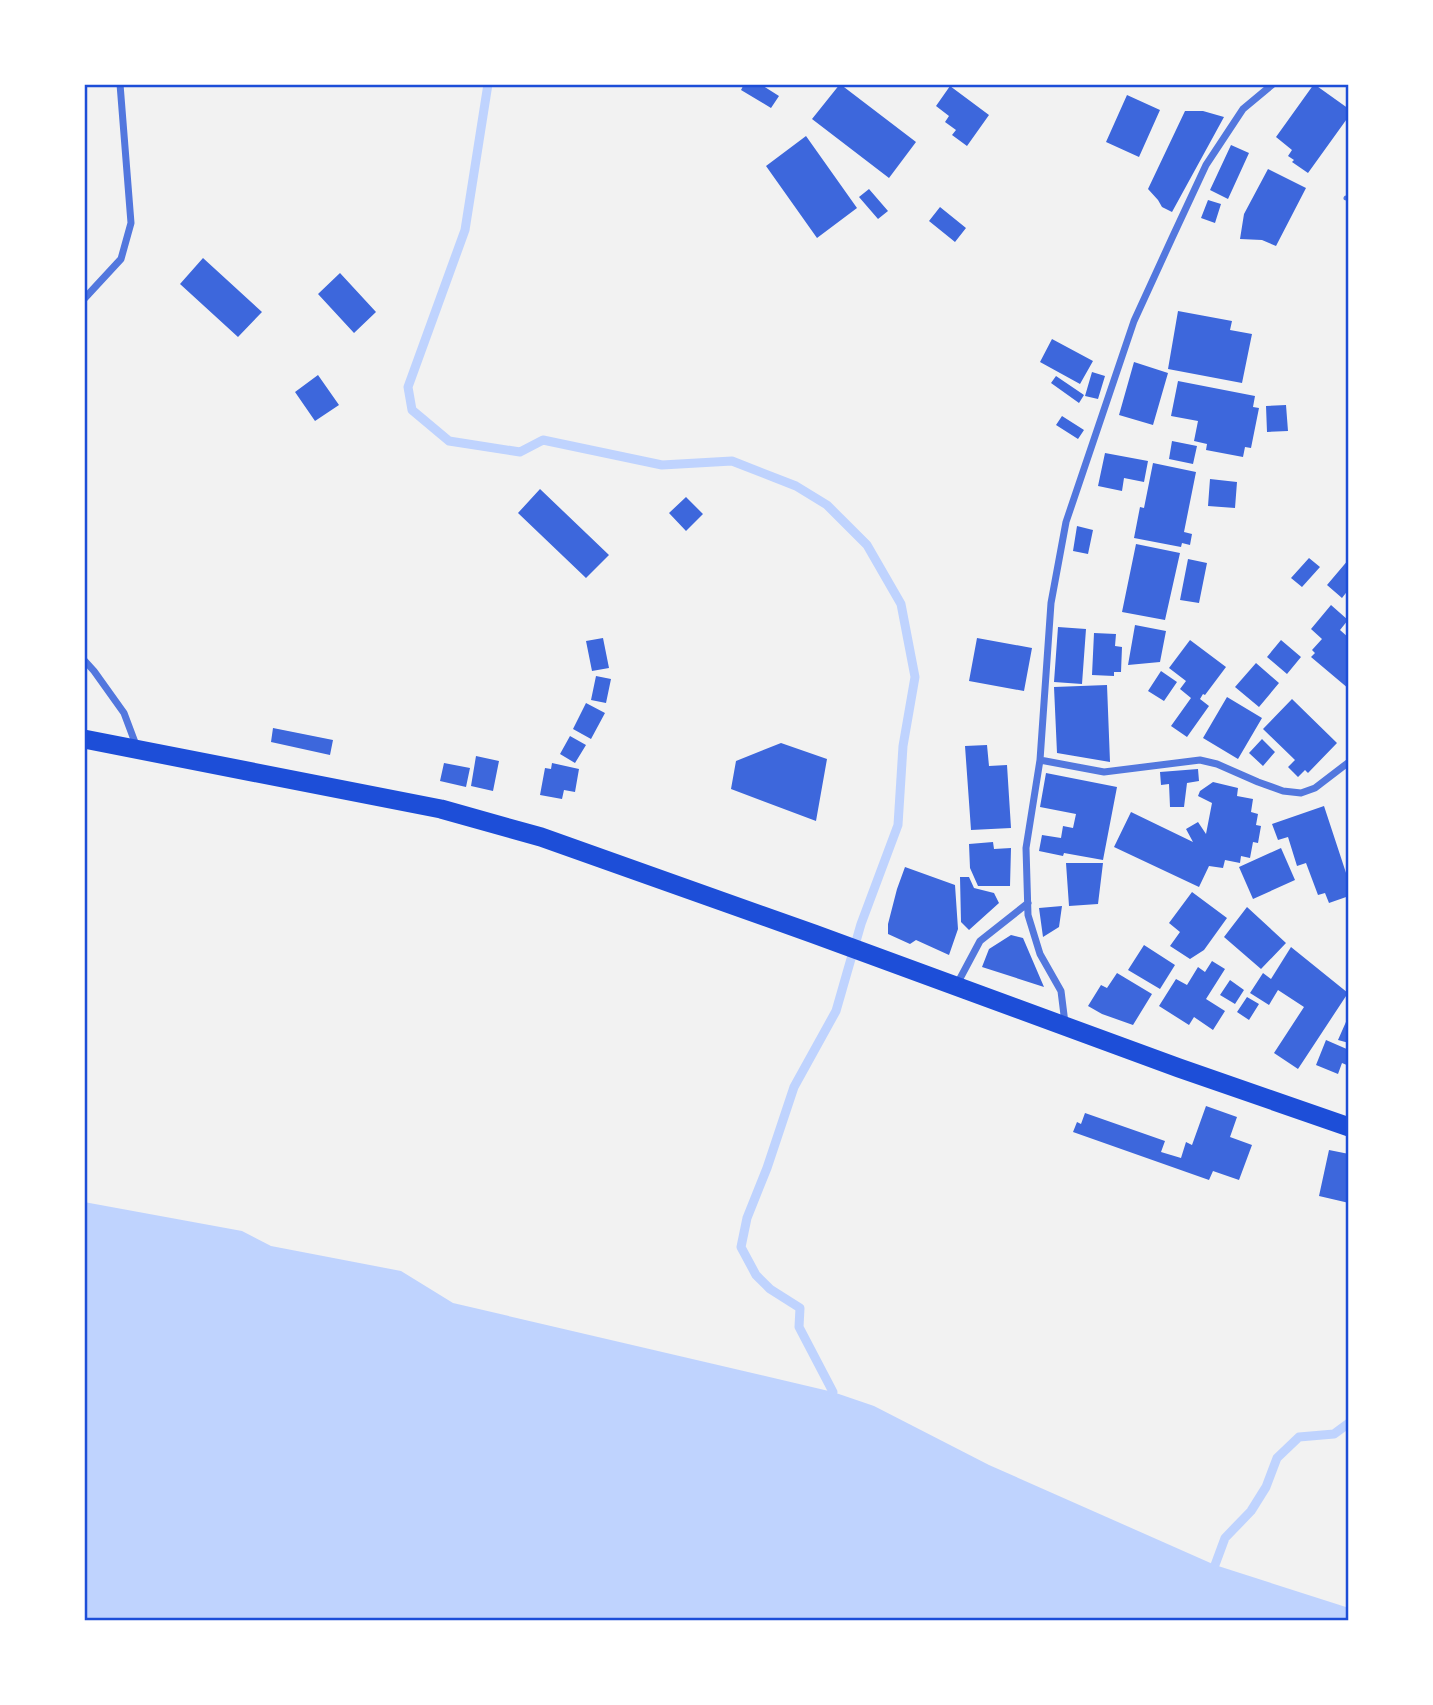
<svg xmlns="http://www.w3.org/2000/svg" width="1433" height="1705" viewBox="0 0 1433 1705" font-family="'Sofia Sans Condensed',sans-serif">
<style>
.water{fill:#bfd3fe}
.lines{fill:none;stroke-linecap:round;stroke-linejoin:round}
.stream{stroke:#bfd3fe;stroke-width:9}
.building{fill:#3d67dc}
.service{stroke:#5277de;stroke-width:5}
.minor{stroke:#5277de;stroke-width:7}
.trunk{stroke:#1d4ed8;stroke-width:19}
.neatline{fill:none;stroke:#1d4ed8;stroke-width:2.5}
</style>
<rect width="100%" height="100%" fill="#f2f2f2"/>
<!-- water -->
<path class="water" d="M84 1202 242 1231 271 1246 401 1271 453 1303 833 1392 874 1406 989 1465 1215 1565 1349 1608V1621H84Z"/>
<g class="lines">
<!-- stream -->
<path class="stream" d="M488 84 465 230 408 387 412 410 449 441 520 452 543 440 662 465 732 461 796 486 827 505 867 545 901 604 915 677 903 746 898 825 861 924 836 1011 794 1087 767 1168 747 1218 741 1247 756 1275 770 1289 800 1308 799 1327 833 1392
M1215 1565 1225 1538 1251 1511 1266 1487 1277 1458 1299 1437 1334 1434 1349 1423"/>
</g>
<!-- building -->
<path class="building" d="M744 84H760L779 96 771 108 741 90Z
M840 84 916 142 889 178 812 119Z
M1314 84 1349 109V116L1308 173 1292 162 1294 160 1288 156 1292 150 1276 137Z
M950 86 989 115 967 146 952 135 956 130 945 122 949 116 936 106Z
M1127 95 1160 110 1139 157 1106 142Z
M1185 111H1203L1224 117 1172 212 1162 207 1158 200 1148 189Z
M806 136 857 208 817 238 766 166Z
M1231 145 1249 153 1228 199 1210 190Z
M1268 169 1306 188 1276 246 1262 240 1240 239 1244 214Z
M869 189 888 211 878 219 859 197Z
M1208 200 1221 204 1215 223 1201 218Z
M940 207 966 228 955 242 929 221Z
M203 258 262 312 238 337 180 284Z
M340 273 376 312 354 333 318 294Z
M1178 311 1232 321 1230 330 1252 334 1242 383 1168 369Z
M1052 339 1093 361 1080 384 1040 362Z
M1134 362 1168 373 1153 425 1119 415Z
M1092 372 1105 376 1098 399 1085 396Z
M318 375 339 405 315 421 295 392Z
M1056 376 1084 395 1079 403 1051 383Z
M1178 381 1255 396 1253 407 1259 408 1251 448 1245 447 1243 457 1206 450 1207 444 1194 441 1198 421 1171 416Z
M1286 405 1288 431 1267 432 1266 406Z
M1062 416 1084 430 1078 439 1056 425Z
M1172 441 1197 446 1193 464 1169 459Z
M1105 453 1148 461 1144 482 1124 478 1122 491 1098 486Z
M1153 463 1196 472 1184 532 1192 534 1190 545 1182 543 1181 547 1134 538 1140 507 1144 508Z
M1210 479 1237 482 1235 508 1208 506Z
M540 489 609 555 586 578 518 513Z
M686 497 703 514 686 531 669 513Z
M1077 526 1093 530 1088 554 1073 551Z
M1136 544 1180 553 1165 620 1122 612Z
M1309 558 1320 567 1302 587 1291 578Z
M1188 559 1207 563 1199 603 1180 600Z
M1349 559V589L1342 598 1327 585Z
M1331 605 1348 620 1340 630 1349 638V689L1311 657 1315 653 1312 650 1322 639 1311 629Z
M1135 625 1166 631 1160 662 1128 665Z
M1058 627 1086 629 1082 684 1054 682Z
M1094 633 1116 634 1115 646 1122 647 1121 672H1114V676L1092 675Z
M603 638 609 668 592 671 586 641Z
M977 638 1032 648 1024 691 969 681Z
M1190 640 1226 667 1205 695 1203 694 1200 699 1209 706 1187 737 1171 726 1191 698 1180 689 1186 681 1169 668Z
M1281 640 1301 657 1287 674 1267 657Z
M1256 663 1279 683 1259 707 1235 687Z
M1161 671 1177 682 1164 701 1148 691Z
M596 676 611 679 606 703 591 700Z
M1107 685 1110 762 1057 753 1054 687Z
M1227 697 1262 718 1238 759 1203 738Z
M1292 699 1337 743 1308 773 1305 770 1298 777 1288 767 1295 760 1263 729Z
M586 703 605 713 591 739 573 729Z
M273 728 333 740 330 755 271 742Z
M570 736 586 745 575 763 560 754Z
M1262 739 1275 752 1263 766 1249 753Z
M781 743 827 759 816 821 731 789 736 761Z
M987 745 989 766 1007 765 1011 828 971 830 965 746Z
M476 756 499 761 493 791 471 786Z
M444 763 470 768 466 787 440 781Z
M552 763 579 769 575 792 564 790 562 799 540 795 545 768 551 769Z
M1198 769 1199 781 1187 783 1184 807H1170L1169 784 1161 785 1160 772Z
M1046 773 1117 787 1103 860 1064 853 1063 856 1039 851 1042 835 1061 838 1063 826 1073 828 1076 814 1040 807Z
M1213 782 1238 788 1237 796 1253 799 1251 812 1258 814 1256 825 1261 826 1258 843 1253 842 1250 858 1241 856 1240 863 1225 860 1223 868 1209 866 1199 887 1114 847 1131 812 1193 842 1186 829 1198 822 1206 834 1212 803 1198 796 1200 791Z
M1324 806 1349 882V896L1329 903 1325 893 1318 895 1306 863 1297 866 1288 837 1278 840 1272 824Z
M993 842 994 849 1011 848 1010 886H978L970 868 969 844Z
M1281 848 1295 880 1253 899 1239 867Z
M1066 863H1103L1098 904 1069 906Z
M905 867 955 885 958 929 949 955 916 940 910 944 888 934V924L897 889Z
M960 877H969L974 888 994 893 999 903 969 930 961 922Z
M1192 892 1227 918 1204 950 1190 959 1170 946 1180 932 1169 923Z
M1062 906 1059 927 1043 937 1039 908Z
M1247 907 1286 943 1261 969 1224 937Z
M1011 935 1023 938 1044 987 982 967 989 949Z
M1144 945 1175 965 1160 989 1128 970Z
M1291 947 1348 993 1298 1069 1274 1053 1304 1007 1278 990 1269 1005 1250 993 1263 973 1271 979Z
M1212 961 1225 969 1206 999 1225 1011 1213 1030 1194 1017 1189 1025 1159 1006 1176 979 1187 985 1198 967 1205 972Z
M1117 973 1152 994 1133 1025 1102 1014 1088 1006 1101 985 1107 988Z
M1230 980 1244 990 1235 1004 1220 995Z
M1247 997 1259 1004 1249 1020 1237 1012Z
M1349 1015V1043L1338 1040Z
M1326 1040 1349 1050V1066L1342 1063 1338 1074 1316 1065Z
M1206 1106 1237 1117 1230 1137 1252 1145 1239 1180 1213 1171 1209 1180 1073 1132 1077 1122 1081 1124 1085 1113 1165 1141 1161 1152 1181 1158 1186 1142 1192 1145Z
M1329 1150 1349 1154V1203L1319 1196Z"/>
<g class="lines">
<!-- service -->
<path class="service" d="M1346 198 1349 199"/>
<!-- minor -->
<path class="minor" d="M84 299 121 259 131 223 120 84
M84 660 94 671 124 713 136 745
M1040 760 1104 772 1200 760 1217 764 1258 782 1283 791 1301 793 1315 788 1349 762
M956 986 980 941 1028 903
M1065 1023 1061 991 1040 954 1028 915 1026 848 1040 760 1051 603 1066 522 1134 321 1172 238 1206 165 1243 109 1273 84"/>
<!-- trunk -->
<path class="trunk" d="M84 739 441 809 541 837 814 934 1179 1068 1349 1127"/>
</g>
<!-- border -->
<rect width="1433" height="1705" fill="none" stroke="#ffffff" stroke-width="172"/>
<rect x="86" y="86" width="1261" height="1533" class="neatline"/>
</svg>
